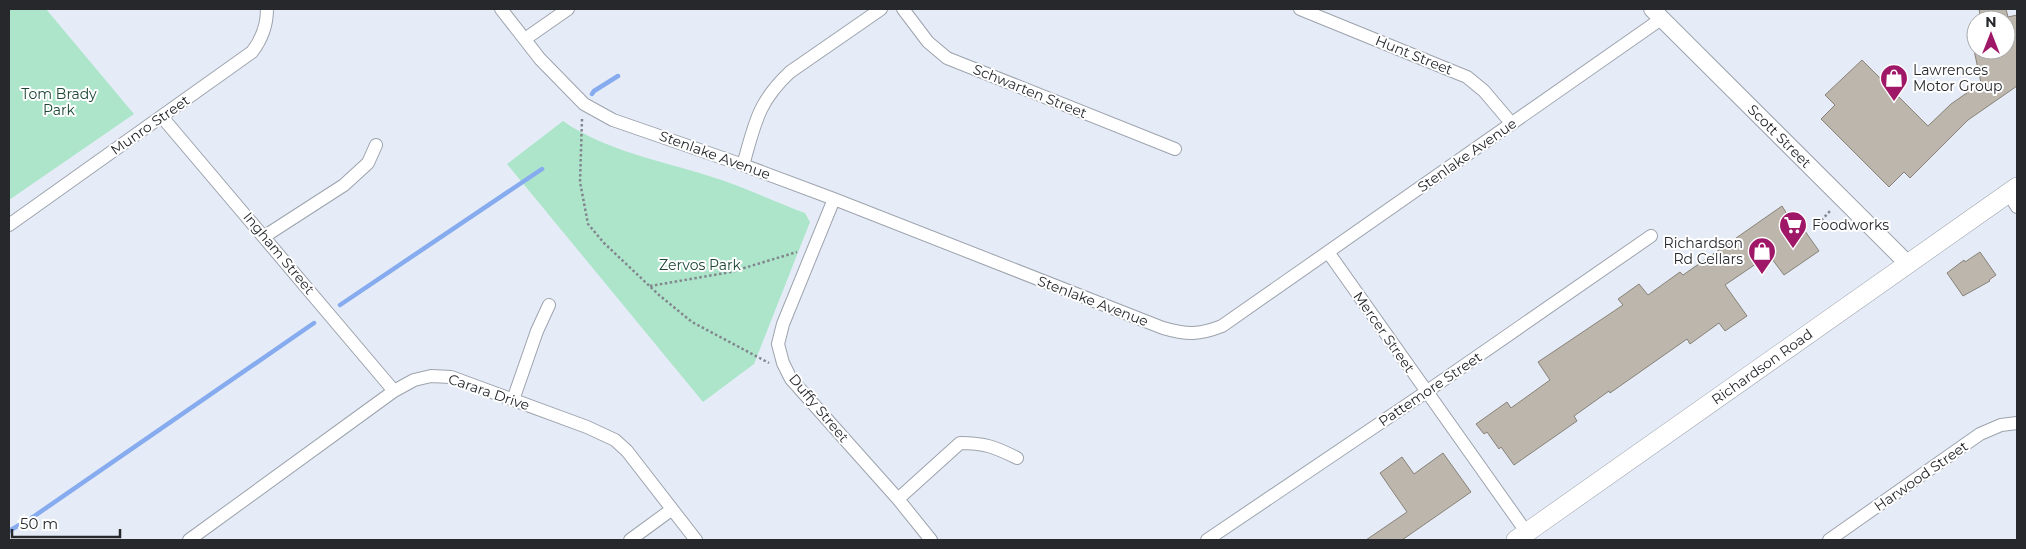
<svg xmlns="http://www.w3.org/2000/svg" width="2026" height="549" viewBox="0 0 2026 549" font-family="Montserrat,sans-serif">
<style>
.green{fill:#ade5ca}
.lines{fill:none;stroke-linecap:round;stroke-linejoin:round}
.stream{stroke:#86abef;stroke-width:4.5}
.building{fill:#bcb6ac;stroke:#888278}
.minor-casing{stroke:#9da3ad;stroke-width:14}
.tertiary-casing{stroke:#9da3ad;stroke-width:18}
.secondary-casing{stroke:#9da3ad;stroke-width:20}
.path{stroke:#82868e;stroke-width:2.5;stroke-dasharray:2.5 2.5;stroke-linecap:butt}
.minor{stroke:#fff;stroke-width:12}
.tertiary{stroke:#fff;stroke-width:16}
.secondary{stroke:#fff;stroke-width:19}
.labels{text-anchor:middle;stroke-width:4;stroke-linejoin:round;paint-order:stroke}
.street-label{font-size:14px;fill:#26282c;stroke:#fff}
.poi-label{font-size:14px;fill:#26282c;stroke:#fff;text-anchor:start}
.park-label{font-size:14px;fill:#1c4534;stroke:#fff}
</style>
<rect width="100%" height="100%" fill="#e5ecf7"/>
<!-- green -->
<path class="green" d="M9 9H46L134 114 9 200Z
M563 121C606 151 659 160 709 176 742 186 773 201 805 213L810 222 754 364 703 402 507 164Z"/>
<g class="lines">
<!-- stream -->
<path class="stream" d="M592 94 594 91 618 76
M340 305 542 169
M9 531 33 517 314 323"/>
</g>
<!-- building -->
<path class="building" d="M1979 9H2006L2008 17 2017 15V86L1968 120 1910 178 1904 172 1889 187 1821 119 1835 105 1825 95 1862 60 1928 126 1951 104 1981 83 1974 50H2006V20H1981Z
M1782 206 1789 217 1793 214 1819 251 1784 275 1769 255 1725 285 1747 316 1725 331 1719 323 1690 344 1687 339 1610 393 1609 391 1574 416 1577 421 1514 465 1501 447 1499 449 1487 432 1484 434 1476 424 1507 402 1511 408 1550 380 1538 362 1623 305 1618 299 1639 284 1648 295 1680 272 1683 275Z
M1980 252 1996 275 1989 280 1990 281 1963 296 1947 273 1964 260 1965 262Z
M1443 453 1471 492 1402 540H1366L1407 512 1380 473 1402 457 1414 474Z"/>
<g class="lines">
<!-- minor casing -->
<g class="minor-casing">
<path id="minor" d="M501 9 540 59 584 104 613 120 743 165 834 199 1163 328C1187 335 1199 335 1222 326L1661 19
M903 9 928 42 947 58 1175 149
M1300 9 1467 77 1484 91 1512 124
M525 39 568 9
M162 117 394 391
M743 165C755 124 757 103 790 72L881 9
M2009 194 2017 207
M834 199 783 324 778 344 783 363 791 379 898 499 931 540
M9 225 252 52C262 39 267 25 267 9
M265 236 344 185 368 163 376 145
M1328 252 1527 533
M513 400 537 331 549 305
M898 499 960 443C985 443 995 447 1017 458
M189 540 394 391 414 380 431 376 451 377 587 427 615 440 627 451 696 540
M630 540 671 510
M1207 540 1426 392 1651 236
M1829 540 1980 434 2001 425 2017 423"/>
</g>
<!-- tertiary casing -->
<g class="tertiary-casing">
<g id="tertiary">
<path id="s1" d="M1652 9 1908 264"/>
</g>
</g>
<!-- secondary casing -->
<g class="secondary-casing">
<g id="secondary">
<path id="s2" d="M1516 540 2017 187"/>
</g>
</g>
<!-- path -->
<path class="path" d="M582 119 580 182 588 224 604 243 659 295 692 322 769 363
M1818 224 1830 211
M650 286 731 272 797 252"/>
<!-- minor -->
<use href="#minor" class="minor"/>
<!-- tertiary -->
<use href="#tertiary" class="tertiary"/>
<!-- secondary -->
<use href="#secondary" class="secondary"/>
</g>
<!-- icons -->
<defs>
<g id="shop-pin" transform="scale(1.4375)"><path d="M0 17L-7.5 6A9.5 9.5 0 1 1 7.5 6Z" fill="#9f1867" stroke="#fff"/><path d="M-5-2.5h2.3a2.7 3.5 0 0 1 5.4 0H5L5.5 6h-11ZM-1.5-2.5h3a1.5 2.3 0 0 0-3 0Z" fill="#fff"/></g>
<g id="supermarket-pin" transform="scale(1.4375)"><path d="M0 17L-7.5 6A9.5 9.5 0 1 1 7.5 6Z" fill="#9f1867" stroke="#fff"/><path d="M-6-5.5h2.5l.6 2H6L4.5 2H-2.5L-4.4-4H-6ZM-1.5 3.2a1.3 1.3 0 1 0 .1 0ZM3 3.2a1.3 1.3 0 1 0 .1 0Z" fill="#fff"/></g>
</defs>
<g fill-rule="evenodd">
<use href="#shop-pin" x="1894" y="78"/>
<use href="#supermarket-pin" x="1793" y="225"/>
<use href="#shop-pin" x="1762" y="251"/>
</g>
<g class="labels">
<!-- street labels -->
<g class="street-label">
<text transform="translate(1414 55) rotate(22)" y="5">Hunt Street</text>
<text transform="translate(1030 91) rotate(22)" y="5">Schwarten Street</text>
<text transform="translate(150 125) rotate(-35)" y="5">Munro Street</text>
<text dy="5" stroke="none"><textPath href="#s1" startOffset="180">Scott Street</textPath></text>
<text transform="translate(715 155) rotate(20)" y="5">Stenlake Avenue</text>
<text transform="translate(1467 155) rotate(-35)" y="5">Stenlake Avenue</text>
<text transform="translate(279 253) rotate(50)" y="5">Ingham Street</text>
<text transform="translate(1093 301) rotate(21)" y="5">Stenlake Avenue</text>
<text transform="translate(1384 332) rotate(55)" y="5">Mercer Street</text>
<text dy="5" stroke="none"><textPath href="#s2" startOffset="301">Richardson Road</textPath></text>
<text transform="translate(1430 389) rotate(-34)" y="5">Pattemore Street</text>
<text transform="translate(489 392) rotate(19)" y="5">Carara Drive</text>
<text transform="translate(819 408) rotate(50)" y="5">Duffy Street</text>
<text transform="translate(1921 476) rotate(-35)" y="5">Harwood Street</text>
</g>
<!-- poi labels -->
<g class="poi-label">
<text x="1913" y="75">Lawrences<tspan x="1913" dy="16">Motor Group</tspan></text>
<text x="1812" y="230">Foodworks</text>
<text x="1743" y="248" text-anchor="end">Richardson<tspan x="1743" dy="16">Rd Cellars</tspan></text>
</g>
<!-- park labels -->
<g class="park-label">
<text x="59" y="99">Tom Brady<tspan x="59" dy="16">Park</tspan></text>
<text x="700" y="270">Zervos Park</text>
</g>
</g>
<!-- border -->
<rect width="2026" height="549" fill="none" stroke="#26282c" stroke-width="20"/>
<!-- north arrow -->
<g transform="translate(1991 35)"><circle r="24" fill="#ffffff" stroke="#a8a9ab"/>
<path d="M0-4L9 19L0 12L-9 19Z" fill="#9f1867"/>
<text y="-8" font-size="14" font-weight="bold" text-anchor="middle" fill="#26282c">N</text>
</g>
<!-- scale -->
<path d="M12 529v8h108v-8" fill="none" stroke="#26282c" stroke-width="2.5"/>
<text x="20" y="529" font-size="15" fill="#26282c" stroke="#ffffff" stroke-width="4" paint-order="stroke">50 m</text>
</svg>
